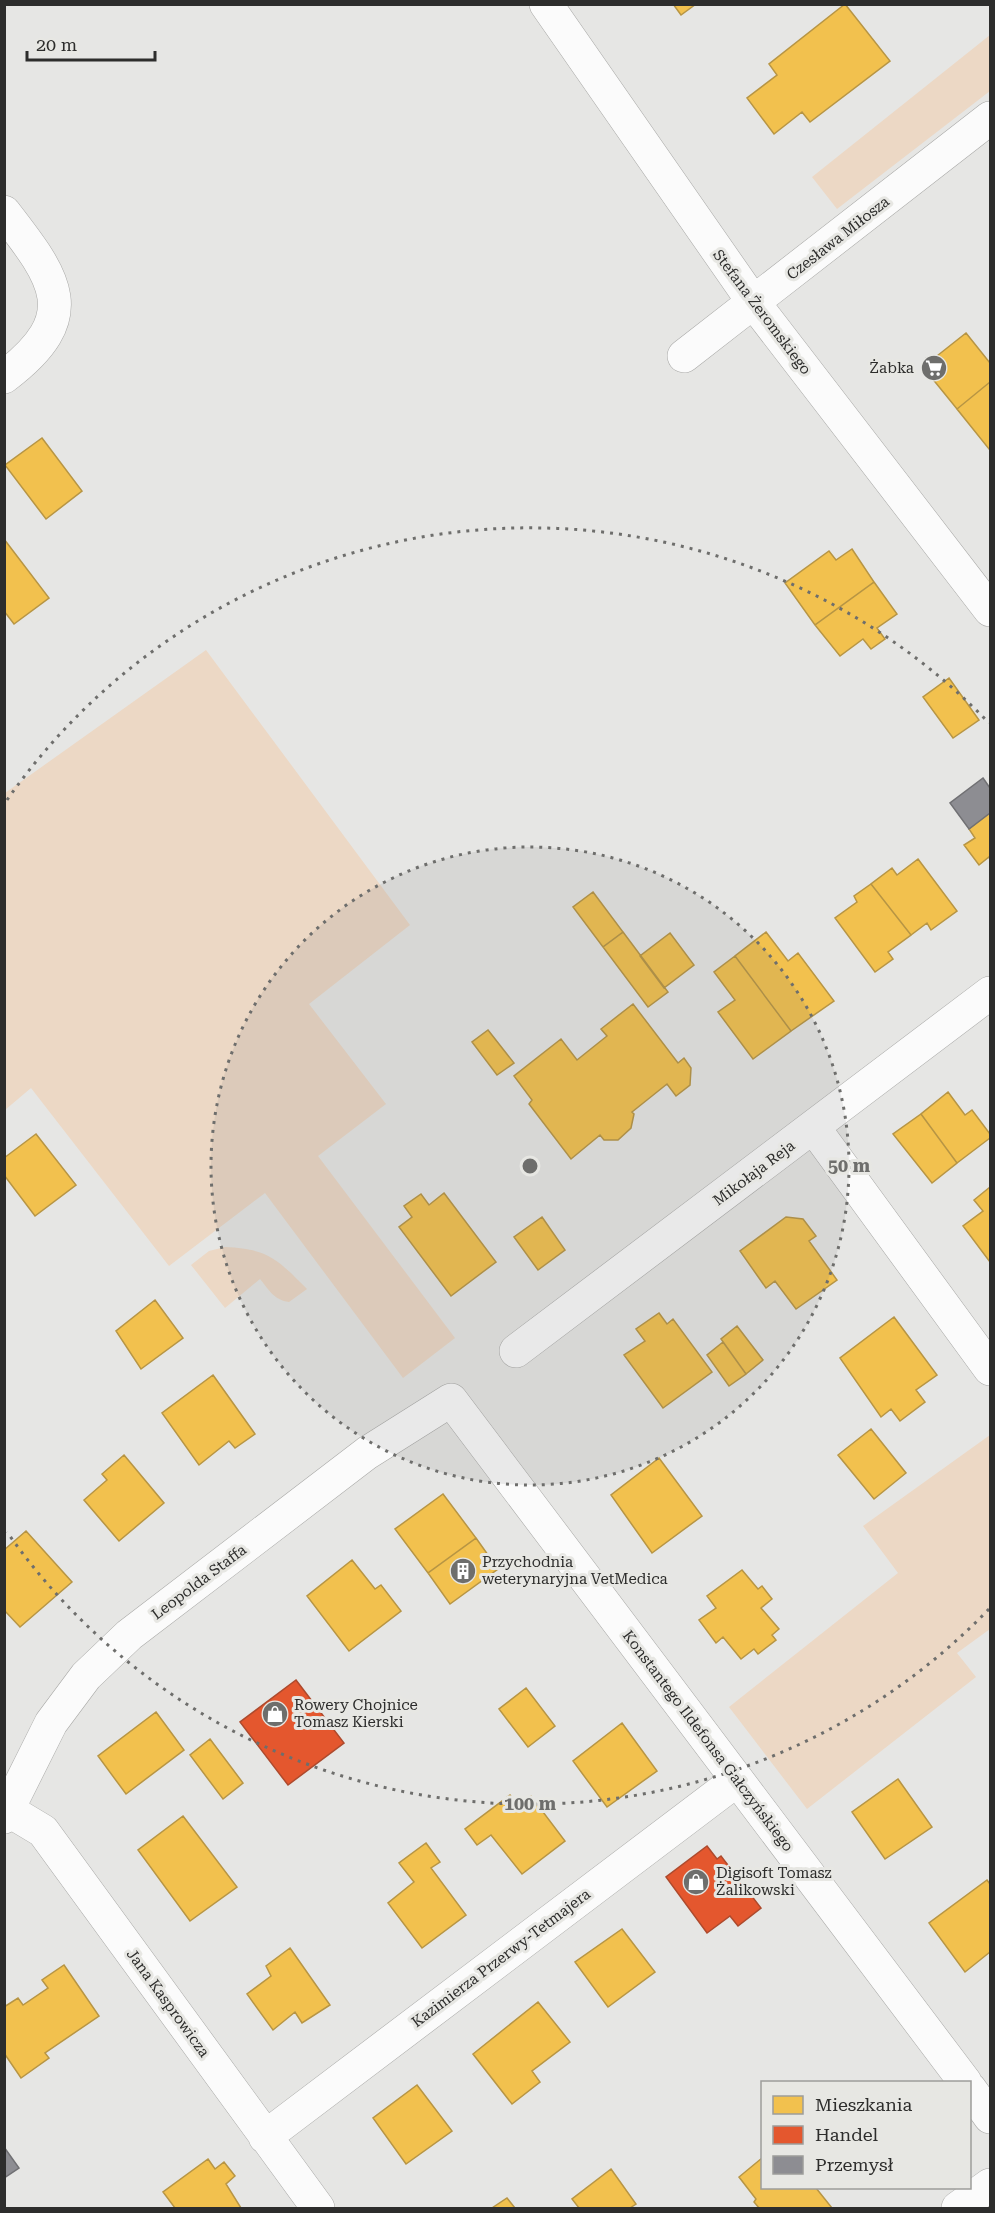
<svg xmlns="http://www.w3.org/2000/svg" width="995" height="2213" viewBox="0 0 995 2213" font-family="'Roboto Serif',serif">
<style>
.green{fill:#ecd8c5}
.homes{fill:#f2c14e;stroke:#b79544;stroke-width:1.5}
.shops{fill:#e4572e;stroke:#ad4a2d;stroke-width:1.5}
.industry{fill:#8d8d92;stroke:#707073;stroke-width:1.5}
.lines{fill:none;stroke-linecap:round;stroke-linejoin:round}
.street-casing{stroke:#a8a8a6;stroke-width:34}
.street{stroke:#fbfbfb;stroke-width:33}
.ring{fill:none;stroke:#6e6e6c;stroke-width:3;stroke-dasharray:3 6}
.labels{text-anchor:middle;stroke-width:6;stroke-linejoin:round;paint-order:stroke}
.street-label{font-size:15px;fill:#2d2d2c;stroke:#e7e7e3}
.poi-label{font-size:15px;fill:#2d2d2c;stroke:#e7e7e3;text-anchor:start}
.centre{fill:#6e6e6c;stroke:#e7e7e3;stroke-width:3}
.ring-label{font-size:18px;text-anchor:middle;font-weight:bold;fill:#6e6e6c;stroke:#e7e7e3;stroke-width:6;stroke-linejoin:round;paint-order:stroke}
</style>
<rect width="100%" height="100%" fill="#e6e6e4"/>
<!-- green -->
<path class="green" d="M990 35V91L837 209 812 177Z
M206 650 410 925 309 1004 386 1104 318 1156 455 1338 403 1378 265 1193 169 1266 31 1088 5 1110V793Z
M225 1247C269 1249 277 1259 307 1289L289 1302C274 1300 269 1290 260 1279L225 1308 191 1265 209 1251Z
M990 1435V1629L957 1653 976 1677 807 1809 729 1707 898 1573 863 1526Z"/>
<!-- homes -->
<path class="homes" d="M673 4H696L681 15Z
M845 4 890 61 810 122 802 112 774 134 747 98 777 75 769 64Z
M966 333 990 363V382L957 409 923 367Z
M990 382V448L989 449 957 409Z
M42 438 82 491 46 519 5 465Z
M4 539 49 598 14 624 4 611Z
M852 549 874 582 815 625 785 583 829 551 836 560Z
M874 582 897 614 877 628 885 639 871 649 863 639 840 656 815 625Z
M949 678 979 720 953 738 923 697Z
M990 813V859L989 857 979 865 964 845 975 838 969 829Z
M918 859 957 911 931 930 927 923 911 935 871 884 892 868 897 875Z
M871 884 911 935 888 952 893 959 875 972 835 918 857 902 854 896Z
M593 892 623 932 603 947 573 907Z
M623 932 668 992 648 1007 603 947Z
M766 932 788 961 798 953 834 1001 791 1031 735 956Z
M670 933 694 965 664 988 640 956Z
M735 956 791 1031 753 1059 718 1012 735 1000 714 972Z
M633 1004 678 1063 684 1058 691 1068 690 1085 676 1096 667 1084 632 1112 634 1114 631 1128 618 1140H604L600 1135 571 1159 529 1104 532 1100 514 1076 561 1039 577 1060 607 1036 601 1029Z
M488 1030 514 1063 497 1075 472 1042Z
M948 1092 965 1115 972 1110 990 1134V1138L957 1163 921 1114Z
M921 1114 957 1163 932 1183 893 1134Z
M36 1134 76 1185 35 1216 4 1175V1158Z
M990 1187V1262L963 1226 983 1211 974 1200Z
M444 1193 496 1262 451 1296 399 1227 412 1217 404 1206 421 1194 429 1205Z
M542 1217 565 1250 538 1270 514 1237Z
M786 1217 803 1219 816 1236 809 1241 837 1280 796 1309 775 1281 766 1288 740 1251Z
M155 1300 183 1338 141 1369 116 1331Z
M659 1313 667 1324 673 1319 712 1372 663 1408 624 1355 645 1341 636 1329Z
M894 1317 937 1375 916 1390 925 1402 900 1421 891 1409 881 1417 840 1358Z
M737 1326 763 1360 746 1374 721 1339Z
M723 1342 746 1374 729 1386 707 1355Z
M213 1375 255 1434 235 1448 229 1441 199 1465 162 1413Z
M871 1429 906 1473 874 1499 838 1455Z
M124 1455 164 1503 119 1541 84 1500 107 1480 102 1474Z
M659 1458 702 1516 652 1553 611 1495Z
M443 1494 476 1538 428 1573 395 1529Z
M26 1531 72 1582 20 1627 4 1610V1550Z
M476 1538 498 1569 450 1604 428 1573Z
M352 1560 375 1589 381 1585 401 1611 349 1651 307 1596Z
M742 1570 758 1589 762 1586 772 1599 761 1608 779 1629 772 1635 776 1640 758 1654 754 1649 741 1659 723 1637 716 1643 699 1620 716 1608 707 1596Z
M526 1688 555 1726 528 1747 499 1709Z
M156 1712 184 1750 126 1794 98 1756Z
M622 1723 657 1771 607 1807 573 1761Z
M210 1739 243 1783 223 1799 190 1755Z
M898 1779 932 1827 885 1859 852 1812Z
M510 1795 518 1806 531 1796 565 1841 522 1874 491 1835 477 1845 465 1829Z
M183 1816 237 1887 190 1921 138 1850Z
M426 1843 440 1862 431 1868 466 1915 422 1948 388 1903 414 1882 399 1863Z
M987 1880 990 1884V1952L965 1972 929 1923Z
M622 1929 655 1972 608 2007 575 1962Z
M290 1948 330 2005 302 2023 295 2012 273 2030 247 1994 271 1976 266 1966Z
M64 1965 99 2016 45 2053 49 2058 21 2078 4 2053V2007L18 1998 23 2005 48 1988 42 1980Z
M538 2002 570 2042 532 2071 540 2082 512 2104 473 2054Z
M417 2085 452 2131 406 2164 373 2118Z
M762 2158V2188H816L832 2208H759L754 2202 756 2199 739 2177Z
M208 2159 215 2169 224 2162 235 2176 226 2184 241 2208H175L163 2192Z
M611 2169 636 2204 630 2208H579L572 2199Z
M507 2198 515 2208H492Z"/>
<!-- shops -->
<path class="shops" d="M296 1680 344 1743 288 1785 240 1722Z
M707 1846 717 1859 721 1856 761 1908 738 1926 730 1916 707 1933 666 1877Z"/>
<!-- industry -->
<path class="industry" d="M983 778 990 788V813L969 829 950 803Z
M4 2147 19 2168 4 2178Z"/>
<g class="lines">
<!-- street casing -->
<g class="street-casing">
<path id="street" d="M546 4 754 303 990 610
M4 212C56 279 85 316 4 377
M684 356 990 118
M814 1128 990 1369
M516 1351 990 993
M8 1810 43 1831 318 2208
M4 1817 51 1723 86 1676 129 1635 367 1453 451 1400 965 2082
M970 2089 990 2117
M265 2137 737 1780
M958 2208 990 2185"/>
</g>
<!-- street -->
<use href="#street" class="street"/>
</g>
<!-- distance rings -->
<circle cx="530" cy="1166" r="319" fill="#6e6e6c" fill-opacity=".12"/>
<g class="ring">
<circle cx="530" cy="1166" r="319"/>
<path d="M989 1609A638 638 0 0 1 7 1532M7 800A638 638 0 0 1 989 723"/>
</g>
<!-- icons -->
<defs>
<g id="supermarket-disc" transform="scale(1.35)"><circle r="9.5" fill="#6e6e6c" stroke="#e7e7e3"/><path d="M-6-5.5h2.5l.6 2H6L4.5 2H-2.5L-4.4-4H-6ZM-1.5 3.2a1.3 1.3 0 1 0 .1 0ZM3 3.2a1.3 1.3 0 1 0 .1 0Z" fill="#fff"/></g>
<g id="building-disc" transform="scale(1.35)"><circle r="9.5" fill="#6e6e6c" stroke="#e7e7e3"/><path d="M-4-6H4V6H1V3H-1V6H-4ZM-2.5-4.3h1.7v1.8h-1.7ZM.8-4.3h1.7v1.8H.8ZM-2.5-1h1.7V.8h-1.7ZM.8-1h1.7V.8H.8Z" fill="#fff"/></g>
<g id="shop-disc" transform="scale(1.35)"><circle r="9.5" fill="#6e6e6c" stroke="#e7e7e3"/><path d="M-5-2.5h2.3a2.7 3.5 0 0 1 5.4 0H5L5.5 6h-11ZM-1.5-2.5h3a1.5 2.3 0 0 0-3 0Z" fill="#fff"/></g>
</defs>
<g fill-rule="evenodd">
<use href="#supermarket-disc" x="934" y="368"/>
<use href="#building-disc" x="463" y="1571"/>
<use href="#shop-disc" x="275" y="1714"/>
<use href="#shop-disc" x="696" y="1882"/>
</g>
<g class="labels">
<!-- street labels -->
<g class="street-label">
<text transform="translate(838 238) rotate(-38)" y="5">Czesława Miłosza</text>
<text transform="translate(762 312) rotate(53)" y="5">Stefana Żeromskiego</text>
<text transform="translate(754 1173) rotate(-37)" y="5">Mikołaja Reja</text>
<text transform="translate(199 1582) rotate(-37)" y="5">Leopolda Staffa</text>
<text transform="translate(708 1741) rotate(53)" y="5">Konstantego Ildefonsa Gałczyńskiego</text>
<text transform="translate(501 1958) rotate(-37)" y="5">Kazimierza Przerwy-Tetmajera</text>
<text transform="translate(168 2003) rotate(54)" y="5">Jana Kasprowicza</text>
</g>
<!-- poi labels -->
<g class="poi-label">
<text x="914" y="373" text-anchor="end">Żabka</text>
<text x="482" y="1567">Przychodnia<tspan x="482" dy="17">weterynaryjna VetMedica</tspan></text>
<text x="294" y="1710">Rowery Chojnice<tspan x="294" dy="17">Tomasz Kierski</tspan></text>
<text x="716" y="1878">Digisoft Tomasz<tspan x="716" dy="17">Żalikowski</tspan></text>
</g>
</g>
<circle cx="530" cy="1166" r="9" class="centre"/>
<g class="ring-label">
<text x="849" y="1172">50 m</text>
<text x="530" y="1810">100 m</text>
</g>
<!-- border -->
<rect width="995" height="2213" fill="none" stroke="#2d2d2c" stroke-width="12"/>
<!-- legend -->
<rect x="761" y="2081" width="210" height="108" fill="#e7e7e3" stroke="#9d9d9a" stroke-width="1.5"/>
<rect x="773" y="2096" width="30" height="18" fill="#f2c14e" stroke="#9d9d9a" stroke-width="1.5"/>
<text x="815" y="2111" font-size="18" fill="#2d2d2c">Mieszkania</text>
<rect x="773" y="2126" width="30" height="18" fill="#e4572e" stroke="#9d9d9a" stroke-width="1.5"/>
<text x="815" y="2141" font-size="18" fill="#2d2d2c">Handel</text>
<rect x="773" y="2156" width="30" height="18" fill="#8d8d92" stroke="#9d9d9a" stroke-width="1.5"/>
<text x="815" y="2171" font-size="18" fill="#2d2d2c">Przemysł</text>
<!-- scale -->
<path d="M27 51v9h128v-9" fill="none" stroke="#2d2d2c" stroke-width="3"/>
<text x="36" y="51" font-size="18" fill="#2d2d2c" stroke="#e7e7e3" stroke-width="4.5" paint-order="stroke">20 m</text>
</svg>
